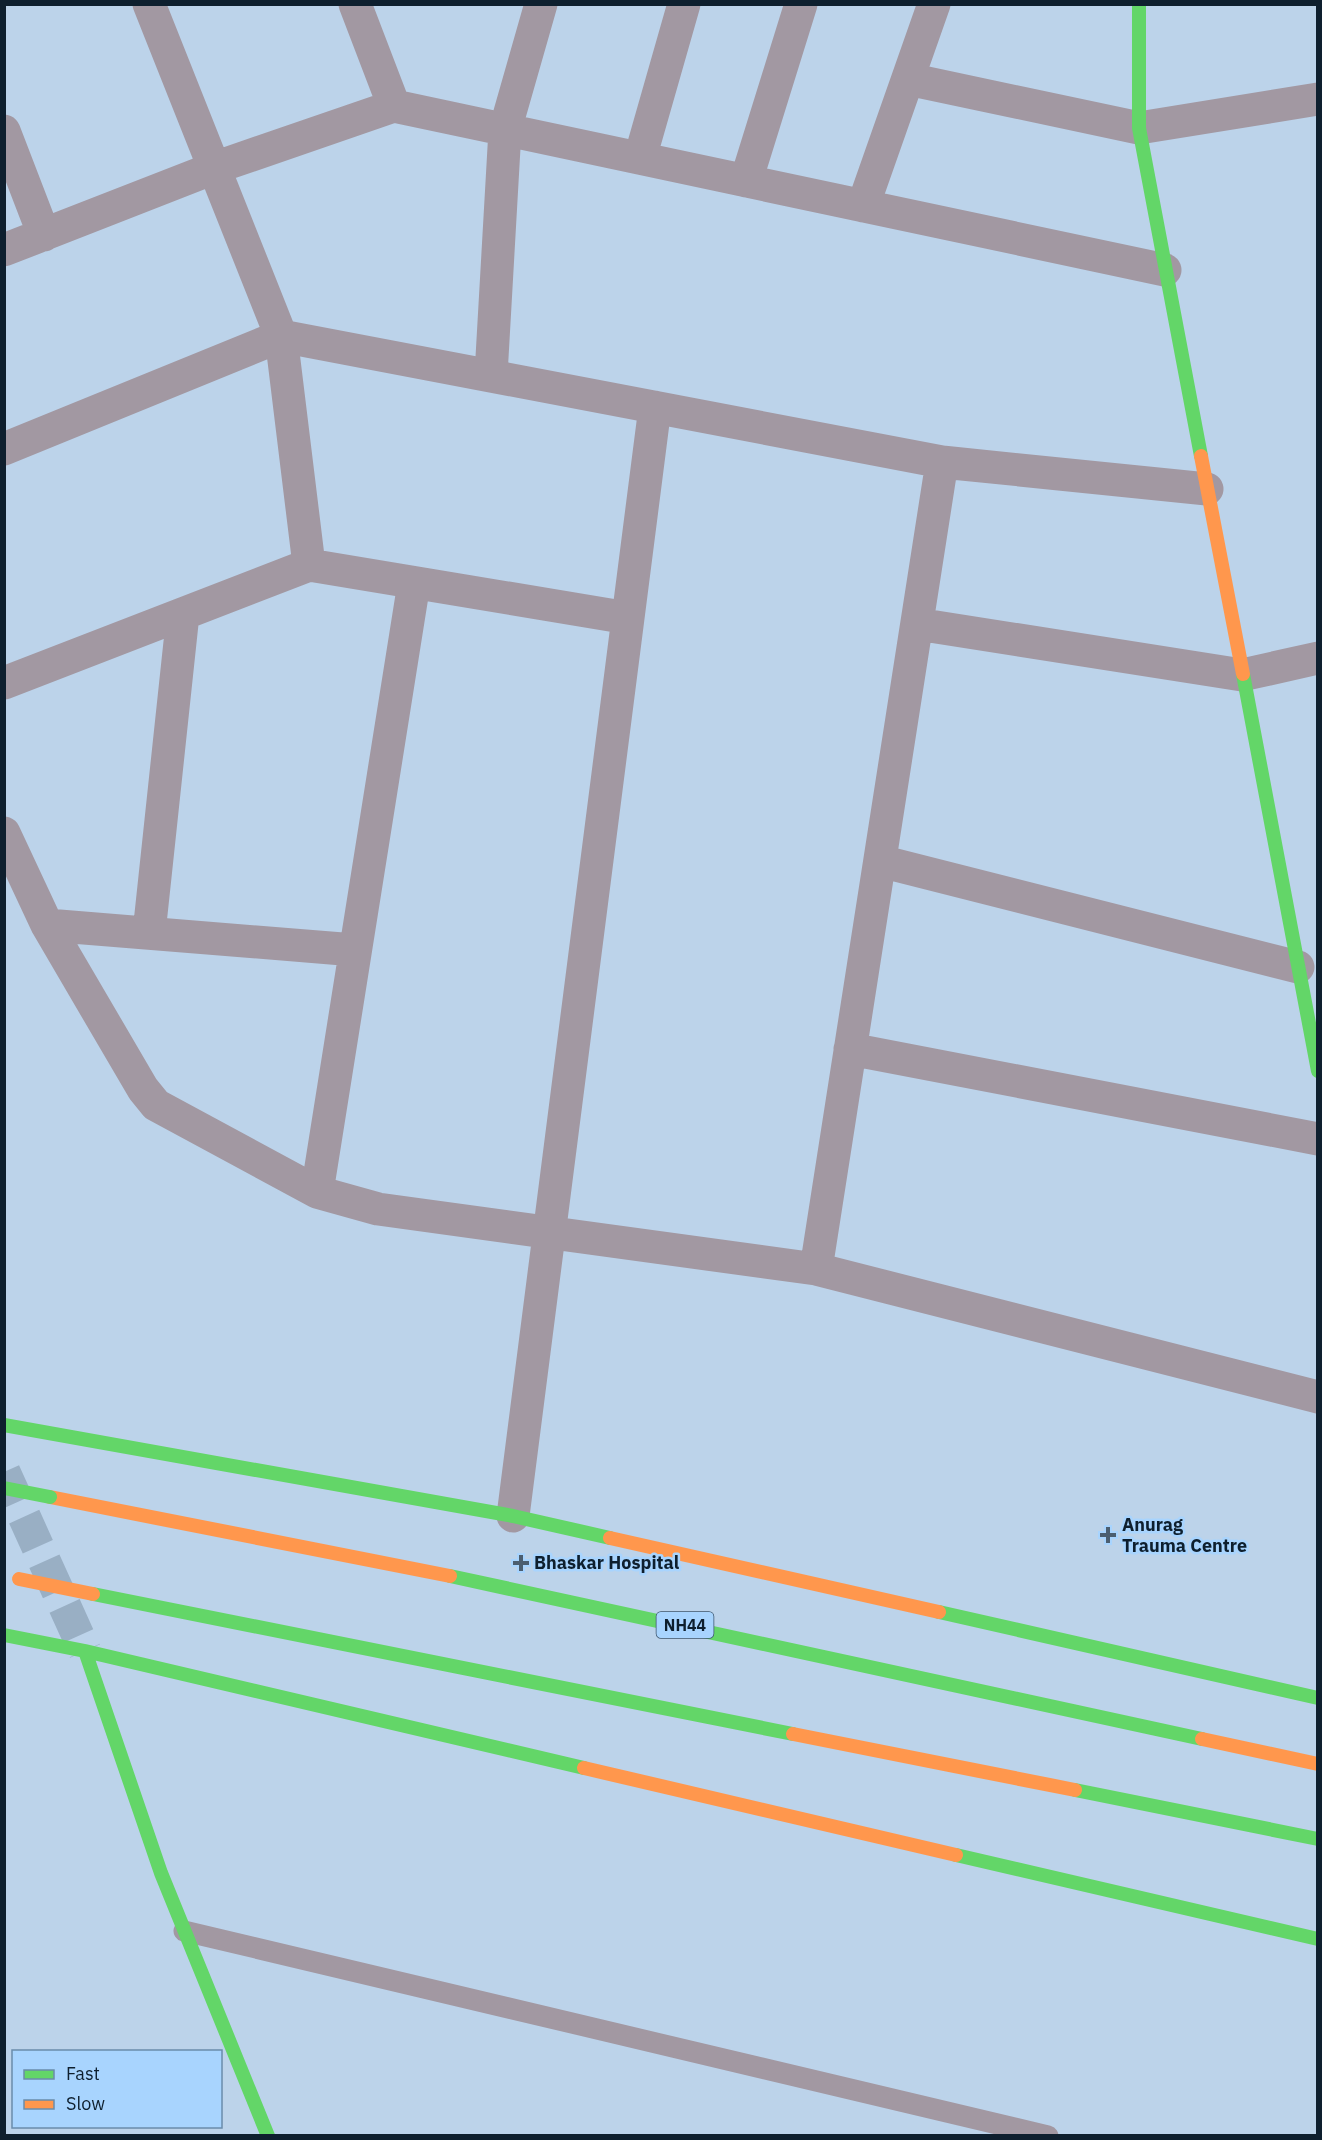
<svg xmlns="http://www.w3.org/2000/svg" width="1322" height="2140" viewBox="0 0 1322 2140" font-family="'IBM Plex Sans',sans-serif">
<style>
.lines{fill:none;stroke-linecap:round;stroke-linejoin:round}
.secondary-tunnel{stroke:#99afc4;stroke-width:33;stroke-dasharray:33 16;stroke-linecap:butt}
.lane{stroke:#a298a2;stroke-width:21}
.street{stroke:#a298a2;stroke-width:33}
.fast{stroke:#63d668;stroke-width:14}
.slow{stroke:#ff974d;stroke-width:14}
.fast-bridge{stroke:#63d668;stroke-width:14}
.slow-bridge{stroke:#ff974d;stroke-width:14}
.poi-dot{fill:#4b5e70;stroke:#a8d4fe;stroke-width:2}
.labels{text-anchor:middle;stroke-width:5;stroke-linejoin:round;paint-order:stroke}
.shield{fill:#a8d4fe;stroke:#3c556c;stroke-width:1.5}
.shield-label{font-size:16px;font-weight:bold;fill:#0e1f2e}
.poi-label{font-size:18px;font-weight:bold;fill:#0e1f2e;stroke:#a8d4fe;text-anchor:start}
</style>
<rect width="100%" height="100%" fill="#bcd3ea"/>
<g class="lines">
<!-- secondary-tunnel -->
<path class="secondary-tunnel" d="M4 1472 85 1651"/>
<!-- lane -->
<path class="lane" d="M184 1931 1048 2136"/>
<!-- street -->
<path class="street" d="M908 79 1139 128 1318 99
M394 106 1165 270
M4 131 44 235
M640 158 684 4
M746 181 801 4
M863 206 934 4
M4 250 214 168 394 106 355 4
M491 375 505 130 541 4
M4 449 281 336 149 4
M309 565 281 336 942 462 1207 489
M917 624 1242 675 1318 658
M4 683 309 565 628 618
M4 833 47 925 143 1089 156 1105 317 1192 378 1209 816 1269 942 462
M880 861 1298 967
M47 925 355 950
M149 933 183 614
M850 1049 1318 1139
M317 1192 414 583
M816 1269 1318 1397
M513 1516 655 407"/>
<!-- fast -->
<path class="fast" d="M1139 4V128L1201 456
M1243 674 1318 1071
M4 1425 513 1516 610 1538
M450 1576 1202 1739
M93 1594 793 1734
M939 1612 1318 1698
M4 1635 85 1651 584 1768
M85 1651 161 1873 268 2136
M1075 1790 1318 1839
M956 1855 1318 1939"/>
<!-- slow -->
<path class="slow" d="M1201 456 1243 674
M50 1497 450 1576
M610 1538 939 1612
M793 1734 1075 1790
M1202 1739 1318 1764
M584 1768 956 1855"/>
<!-- fast-bridge -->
<path class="fast-bridge" d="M4 1488 50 1497"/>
<!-- slow-bridge -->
<path class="slow-bridge" d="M19 1579 93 1594"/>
</g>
<!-- markers -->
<g class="poi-dot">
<path d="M1105 1526h6v6h6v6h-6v6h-6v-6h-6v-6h6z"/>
<path d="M518 1554h6v6h6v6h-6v6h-6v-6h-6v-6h6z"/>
</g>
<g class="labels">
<!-- shield labels -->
<rect class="shield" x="656.5" y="1612" width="57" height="26" rx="4.5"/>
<g class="shield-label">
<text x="685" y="1631">NH44</text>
</g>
<!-- poi labels -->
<g class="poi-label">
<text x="1122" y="1531">Anurag<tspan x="1122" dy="21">Trauma Centre</tspan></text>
<text x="534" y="1569">Bhaskar Hospital</text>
</g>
</g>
<!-- border -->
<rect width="1322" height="2140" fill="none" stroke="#0e1f2e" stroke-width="12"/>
<!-- legend -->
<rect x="12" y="2050" width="210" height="78" fill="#a8d4fe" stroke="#6a8cab" stroke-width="1.5"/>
<rect x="24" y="2070" width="30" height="9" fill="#63d668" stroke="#6a8cab" stroke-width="1.5"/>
<text x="66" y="2080" font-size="18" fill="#0e1f2e">Fast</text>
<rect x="24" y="2100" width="30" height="9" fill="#ff974d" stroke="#6a8cab" stroke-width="1.5"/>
<text x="66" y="2110" font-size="18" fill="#0e1f2e">Slow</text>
</svg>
